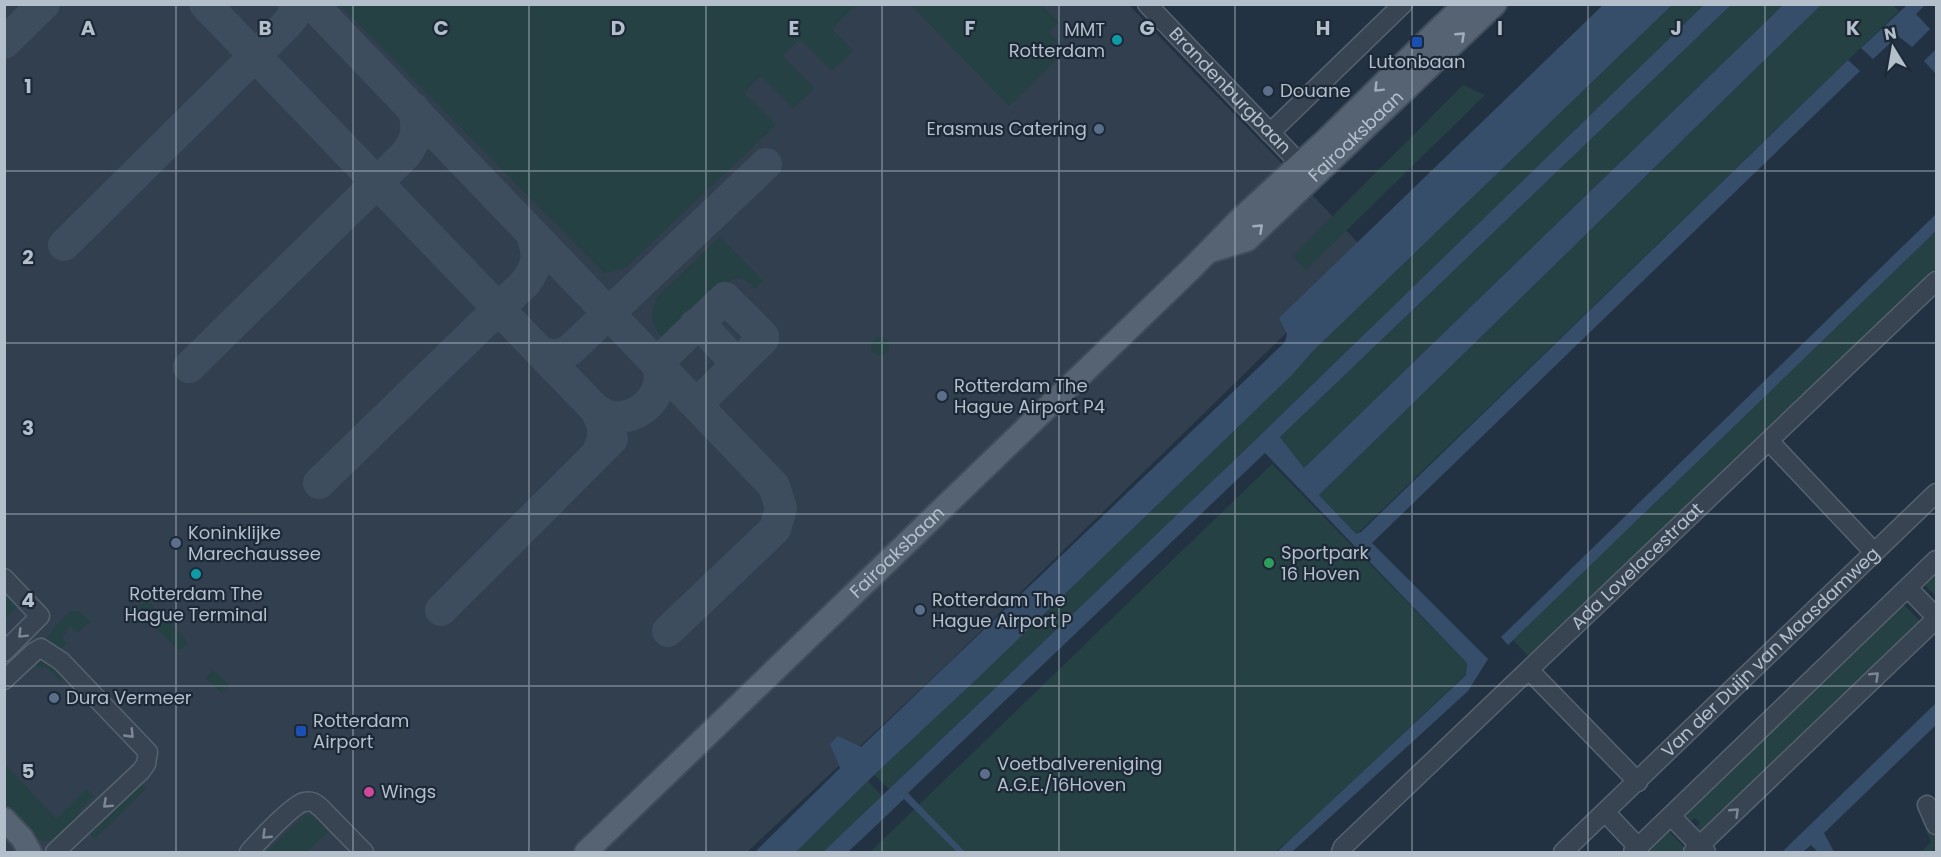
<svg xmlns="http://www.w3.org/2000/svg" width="1941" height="857" viewBox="0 0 1941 857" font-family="Poppins,sans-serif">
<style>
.airport{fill:#313f4f}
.green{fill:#254143}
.water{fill:#364e6a}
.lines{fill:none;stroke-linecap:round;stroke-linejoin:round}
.taxiway{stroke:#3e4d5e;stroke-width:32}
.minor-casing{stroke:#56626f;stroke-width:21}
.major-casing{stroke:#414d5b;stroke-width:26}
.minor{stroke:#384452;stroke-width:18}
.major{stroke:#566372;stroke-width:22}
.oneway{stroke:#a1adba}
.oneway2{stroke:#7c8895}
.grid{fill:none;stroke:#b4bfcc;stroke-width:1.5;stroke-opacity:0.55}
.culture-dot{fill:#0f9aa8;stroke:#1d2937;stroke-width:2}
.transit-dot{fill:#1a4fb4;stroke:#1d2937;stroke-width:2}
.service-dot{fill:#5c6f8a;stroke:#1d2937;stroke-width:2}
.leisure-dot{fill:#2e9e5b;stroke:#1d2937;stroke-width:2}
.hotel-dot{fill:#d1479c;stroke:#1d2937;stroke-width:2}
.labels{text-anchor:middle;stroke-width:4.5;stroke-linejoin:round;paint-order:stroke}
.poi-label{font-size:18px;fill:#b4bfcc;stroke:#1d2937;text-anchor:start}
.street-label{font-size:18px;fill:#b4bfcc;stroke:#1d2937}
.grid-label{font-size:20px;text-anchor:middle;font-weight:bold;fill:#b4bfcc;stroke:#1d2937;stroke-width:4.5;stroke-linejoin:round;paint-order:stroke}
</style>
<rect width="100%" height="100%" fill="#233242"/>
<!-- airport -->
<path class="airport" d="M5 5H1129L1368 253 939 672 747 852H5Z"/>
<!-- green -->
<path class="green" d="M340 5H856L832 29 853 51 832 71 800 39 782 56 814 88 793 108 761 76 744 93 776 125 625 268 604 273Z
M911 5H1046L1044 7 1059 22 1049 32 1066 50 1009 106Z
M1672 5H1705L1248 447 889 789 874 775 978 678 1291 376 1313 351Z
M1731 5H1783L1304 468 1280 437Z
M1821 5H1893L1899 11 1356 535 1319 495Z
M1463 85 1485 95 1306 270 1293 256Z
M1936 231V272L1532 660 1513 640Z
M720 237 763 281 755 289C747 281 743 277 733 279L667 342C651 326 648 317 658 296Z
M871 346a9 9 0 1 1 18 0a9 9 0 1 1-18 0Z
M1272 464 1467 663 1466 674 1298 833 1275 852H870Z
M1936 569V597L1923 583Z
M5 594 17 607 5 619Z
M145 601H148L186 640 187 643 181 649H177L139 610V606Z
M1902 603 1924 625 1704 836 1696 827 1700 823 1695 818 1691 821 1683 813Z
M71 611H79L90 622 77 633 70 626 65 630 67 633 62 638 67 643 59 651 49 642 43 643 54 628Z
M38 659 49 660 66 677 61 682 48 668 38 667 32 661Z
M212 670 215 671 228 684V687L222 693 206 679Z
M5 764 56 819 87 789 94 796 81 809 69 830 54 841 40 840 34 837 5 805Z
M138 781 146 789 94 839 89 832Z
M868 781 882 796 823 852H796Z
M305 815H312L328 832 306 852H266Z
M1924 817 1926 818 1936 836V849L1932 852H1921L1931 842 1921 819Z
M1667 829 1688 851 1643 852Z"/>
<!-- water -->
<path class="water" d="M1705 4 1731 5 1280 437 1304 468 1783 5H1821L1319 495 1356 534 1361 532 1848 60 1860 71 1372 543 1488 659 1468 691 1292 852H1277L1466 675 1467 663 1265 453 908 793 965 852H957L904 799 848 852H823L1248 447Z
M1603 5H1672L1313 351 1291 376 978 678 874 775 796 852H755L840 768 830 744 838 736 861 747 1285 342 1287 334 1279 318Z
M1907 5H1925L1916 14 1930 29 1912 47 1898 36 1873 59 1861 48Z
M1936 49V74L1924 61Z
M1936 214V231L1508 645 1501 637Z
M1936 703V725L1824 833 1834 852H1818L1811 845 1803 852H1782Z"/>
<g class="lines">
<!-- taxiway -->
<path class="taxiway" d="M205 4 596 410C605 428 606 435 597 454
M312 4 774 486 781 508 775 529 668 631
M4 43 44 4
M64 245 285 26 294 15 295 4
M695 325H701L737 364
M542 353C553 356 560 356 570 350L766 164
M189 367 406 154C418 137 418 130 414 109
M596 410C602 413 608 417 614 417 634 419 655 404 659 384 661 376 658 368 659 361L725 298 763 336V339L701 400 699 407
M319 483 525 283C540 264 539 252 530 231
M441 610 612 439"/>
<!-- minor casing -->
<g class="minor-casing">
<g id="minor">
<path id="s1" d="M1147 4 1308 172"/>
<path d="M1270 133 1403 4"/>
<path d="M1769 441 1874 552"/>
<path d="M4 578 40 616 4 652"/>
<path d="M1908 588 1936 617"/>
<path d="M1529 670 1638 782"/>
<path d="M4 680 34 652 41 648 61 661 148 752 146 764 141 771 55 852"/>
<path d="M1927 805 1936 825"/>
<path d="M1605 812 1638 847"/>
<path d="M1671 816 1706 852"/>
<path d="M249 852C258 842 292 805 304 802 312 800 315 803 321 808L364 852"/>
<path id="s2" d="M1341 852 1343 847 1936 281"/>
<path id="s3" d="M1563 852 1936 493"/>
<path d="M1633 852 1936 560"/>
<path d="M1693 852 1936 619"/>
</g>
</g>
<!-- major casing -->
<g class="major-casing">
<g id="major">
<path id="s4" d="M1211 251 1247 240 1495 4"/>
<path d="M4 819 22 838 30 852"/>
<path id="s5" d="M586 852 1191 269 1239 220 1327 139 1441 27 1466 4"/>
</g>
</g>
<!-- minor -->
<use href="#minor" class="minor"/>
<!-- major -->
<use href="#major" class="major"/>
</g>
<!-- one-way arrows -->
<defs><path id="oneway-chevron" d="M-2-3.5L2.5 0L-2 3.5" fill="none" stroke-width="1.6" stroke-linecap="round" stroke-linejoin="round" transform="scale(1.5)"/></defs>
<g class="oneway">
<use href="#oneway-chevron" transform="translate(1461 36) rotate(-43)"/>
<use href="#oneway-chevron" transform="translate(1378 88) rotate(135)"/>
<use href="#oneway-chevron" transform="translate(1259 228) rotate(-43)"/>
</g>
<g class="oneway2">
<use href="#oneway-chevron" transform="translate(22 634) rotate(135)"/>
<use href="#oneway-chevron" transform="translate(1875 676) rotate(-44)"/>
<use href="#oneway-chevron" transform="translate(130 734) rotate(46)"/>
<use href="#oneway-chevron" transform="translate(107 804) rotate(137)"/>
<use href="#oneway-chevron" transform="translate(1735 812) rotate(-44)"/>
<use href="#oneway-chevron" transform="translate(266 835) rotate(136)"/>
</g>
<!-- grid -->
<path class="grid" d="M176 4V852M353 4V852M529 4V852M706 4V852M882 4V852M1059 4V852M1235 4V852M1412 4V852M1588 4V852M1765 4V852M4 171H1936M4 343H1936M4 514H1936M4 686H1936"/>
<!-- markers -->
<g class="culture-dot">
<circle cx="1117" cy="40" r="6"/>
<circle cx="196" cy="574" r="6"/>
</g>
<g class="transit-dot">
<rect x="1411" y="36" width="12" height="12" rx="3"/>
<rect x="295" y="725" width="12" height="12" rx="3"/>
</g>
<g class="service-dot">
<circle cx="1268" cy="91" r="6"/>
<circle cx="1099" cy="129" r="6"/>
<circle cx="942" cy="396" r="6"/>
<circle cx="176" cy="543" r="6"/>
<circle cx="920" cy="610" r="6"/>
<circle cx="54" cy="698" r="6"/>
<circle cx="985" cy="774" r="6"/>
</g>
<circle class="leisure-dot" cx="1269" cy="563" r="6"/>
<circle class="hotel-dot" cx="369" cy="792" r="6"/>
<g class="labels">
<!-- poi labels -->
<g class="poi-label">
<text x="1105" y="36" text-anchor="end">MMT<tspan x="1105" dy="21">Rotterdam</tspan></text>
<text x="1417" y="68" text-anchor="middle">Lutonbaan</text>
<text x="1280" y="97">Douane</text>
<text x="1087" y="135" text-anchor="end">Erasmus Catering</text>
<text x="954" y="392">Rotterdam The<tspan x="954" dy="21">Hague Airport P4</tspan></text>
<text x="188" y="539">Koninklijke<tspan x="188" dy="21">Marechaussee</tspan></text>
<text x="1281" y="559">Sportpark<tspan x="1281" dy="21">16 Hoven</tspan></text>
<text x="196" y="600" text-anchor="middle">Rotterdam The<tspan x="196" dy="21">Hague Terminal</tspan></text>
<text x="932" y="606">Rotterdam The<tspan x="932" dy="21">Hague Airport P</tspan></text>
<text x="66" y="704">Dura Vermeer</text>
<text x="313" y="727">Rotterdam<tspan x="313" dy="21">Airport</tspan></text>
<text x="997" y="770">Voetbalvereniging<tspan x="997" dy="21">A.G.E./16Hoven</tspan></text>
<text x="381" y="798">Wings</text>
</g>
<!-- street labels -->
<g class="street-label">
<text dy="6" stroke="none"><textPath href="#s1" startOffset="120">Brandenburgbaan</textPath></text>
<text dy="6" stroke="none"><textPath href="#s4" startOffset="188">Fairoaksbaan</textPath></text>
<text dy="6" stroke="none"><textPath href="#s5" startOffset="432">Fairoaksbaan</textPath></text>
<text dy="6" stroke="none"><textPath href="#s2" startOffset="412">Ada Lovelacestraat</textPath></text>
<text dy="6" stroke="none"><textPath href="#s3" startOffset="288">Van der Duijn van Maasdamweg</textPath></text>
</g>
</g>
<g class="grid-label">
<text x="88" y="35">A</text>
<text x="265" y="35">B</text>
<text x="441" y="35">C</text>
<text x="618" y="35">D</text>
<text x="794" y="35">E</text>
<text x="970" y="35">F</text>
<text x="1147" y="35">G</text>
<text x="1323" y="35">H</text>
<text x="1500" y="35">I</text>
<text x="1676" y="35">J</text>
<text x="1853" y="35">K</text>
<text x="28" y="93">1</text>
<text x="28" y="264">2</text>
<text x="28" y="435">3</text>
<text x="28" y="607">4</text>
<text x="28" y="778">5</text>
</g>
<!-- border -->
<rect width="1941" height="857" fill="none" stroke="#b4bfcc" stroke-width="12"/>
<!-- north arrow -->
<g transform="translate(1893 48) rotate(349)" stroke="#1d2937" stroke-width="4.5" paint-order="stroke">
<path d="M0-4.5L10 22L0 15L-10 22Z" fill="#b4bfcc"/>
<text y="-9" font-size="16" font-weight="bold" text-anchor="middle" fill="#b4bfcc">N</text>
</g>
</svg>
